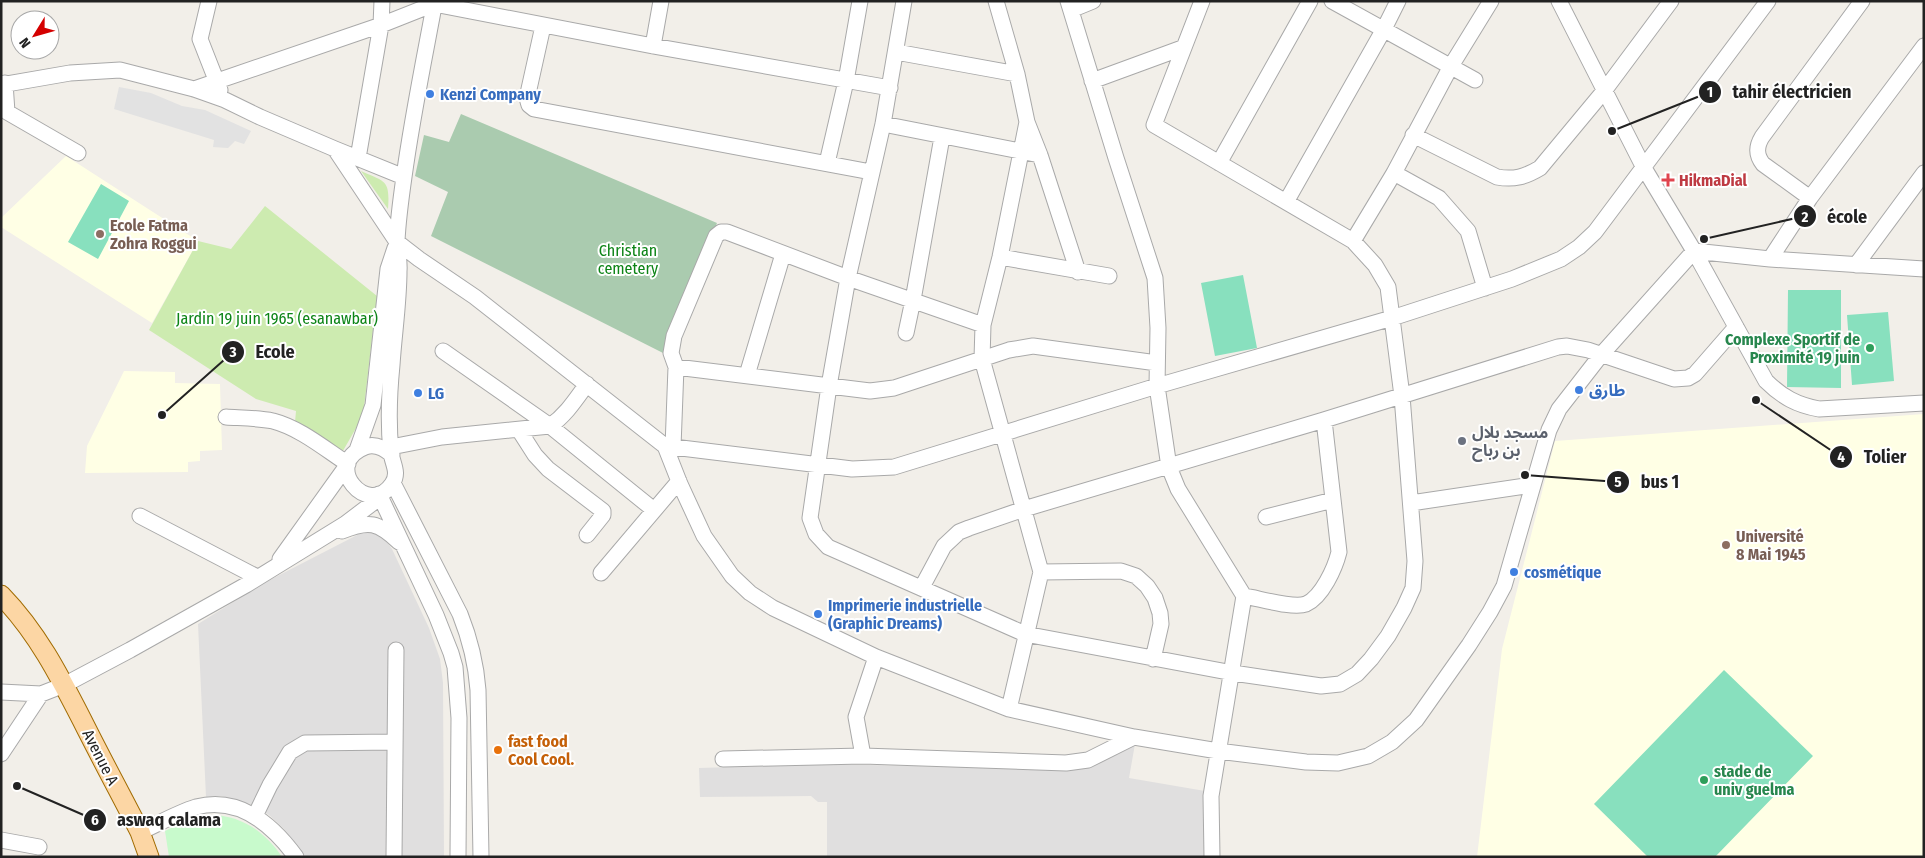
<svg xmlns="http://www.w3.org/2000/svg" width="1925" height="858" viewBox="0 0 1925 858" font-family="'Fira Sans Condensed','Noto Sans Arabic',sans-serif">
<style>
.residential{fill:#e0dfdf}
.education{fill:#ffffe5}
.grass{fill:#cdebb0}
.cemetery{fill:#aacbaf}
.park{fill:#c8facc}
.pitch{fill:#88e0be}
.parking{fill:#e2e2e2}
.lines{fill:none;stroke-linecap:round;stroke-linejoin:round}
.minor-casing{stroke:#a9a9a9;stroke-width:17}
.major-casing{stroke:#a06b00;stroke-width:21}
.minor{stroke:#fff;stroke-width:15}
.major{stroke:#fcd6a4;stroke-width:19}
.shop-dot{fill:#3f7fe0;stroke:#fff;stroke-width:2}
.health-dot{fill:#e0444e;stroke:#fff;stroke-width:2}
.education-dot{fill:#8d6e63;stroke:#fff;stroke-width:2}
.leisure-dot{fill:#2e9e5b;stroke:#fff;stroke-width:2}
.worship-dot{fill:#6b7280;stroke:#fff;stroke-width:2}
.food-dot{fill:#e8710a;stroke:#fff;stroke-width:2}
.labels{text-anchor:middle;stroke-width:4;stroke-linejoin:round;paint-order:stroke}
.shop-label{font-size:16px;font-weight:bold;fill:#366cbe;stroke:#fff;text-anchor:start}
.health-label{font-size:16px;font-weight:bold;fill:#be3a42;stroke:#fff;text-anchor:start}
.education-label{font-size:16px;font-weight:bold;fill:#785e54;stroke:#fff;text-anchor:start}
.park-label{font-size:16px;fill:#0c8416;stroke:#fff}
.leisure-label{font-size:16px;font-weight:bold;fill:#27864d;stroke:#fff;text-anchor:end}
.worship-label{font-size:16px;font-weight:bold;fill:#5b616d;stroke:#fff;text-anchor:start}
.food-label{font-size:16px;font-weight:bold;fill:#c56008;stroke:#fff;text-anchor:start}
.street-label{font-size:16px;fill:#222;stroke:#fff}
.leader{fill:none;stroke:#222;stroke-width:2}
.callout-dot{fill:#222;stroke:#fff;stroke-width:2}
.mark-label{font-size:15px;text-anchor:middle;font-weight:bold;fill:#fff}
.callout-label{font-size:18px;text-anchor:middle;font-weight:bold;fill:#222;stroke:#fff;stroke-width:4;stroke-linejoin:round;paint-order:stroke}
</style>
<rect width="100%" height="100%" fill="#f2efe9"/>
<!-- residential -->
<path class="residential" d="M363 532H371L380 536 387 542 392 549 429 628 440 659 443 683 444 857H306L283 828 269 815 250 804 221 796 206 797 198 624 262 584Z
M1135 744 1129 778 1205 791V857H827V802H818L811 796 700 797 699 768 823 764 1049 769Z"/>
<!-- education -->
<path class="education" d="M66 156 198 241 152 323 1 227V218Z
M124 371 175 372V383L220 384 222 450 200 451V461L188 462V472L85 473 87 446Z
M1924 414V857H1477L1502 649 1555 441Z"/>
<!-- grass -->
<path class="grass" d="M361 171C386 182 390 180 388 209Z
M265 206 377 296 363 416 340 456 295 422 296 411 256 399 149 330 198 241 231 249Z"/>
<!-- cemetery -->
<path class="cemetery" d="M461 114 717 223 666 348 667 355 431 236 448 192 415 176 424 135 449 142Z"/>
<!-- park -->
<path class="park" d="M208 815C239 814 265 831 282 857H169L165 831 187 820Z"/>
<!-- pitch -->
<path class="pitch" d="M101 184 129 201 98 259 68 242Z
M1243 275 1257 348 1215 356 1201 283Z
M1788 290H1841V388L1787 387Z
M1888 312 1894 381 1852 385 1847 315Z
M1724 670 1813 756 1715 857H1648L1594 804Z"/>
<!-- parking -->
<path class="parking" d="M119 87 151 93 182 106 205 110 251 131 244 144 235 141 228 148 213 147 214 140 114 109Z"/>
<g class="lines">
<!-- minor casing -->
<g class="minor-casing">
<path id="minor" d="M209 1 200 39 220 90
M904 1 883 124 848 278 829 386 810 518 816 534 828 547 1025 634 1233 673 1321 686 1340 684 1357 674 1371 659 1388 636 1404 608 1413 588 1415 561 1402 396 1388 287 1375 265 1353 241 1154 125 1202 1
M996 1 1017 74 1027 122 1000 257 983 325 982 359 1041 572 1009 709
M1068 1 1116 158 1155 278 1158 328 1157 386 1169 467 1178 489 1244 596C1258 598 1293 609 1306 604 1322 597 1335 568 1339 552L1324 420
M1332 1 1475 80
M1559 1 1644 168 1694 251 1766 381C1782 397 1797 405 1819 409L1924 403
M1071 10 1093 1
M543 26 527 98 529 105 534 109 871 172
M653 46 661 1
M896 52 1017 74
M1092 81 1182 48
M5 83 7 112 78 153
M1 85 70 73 120 70 194 89 225 100 260 117 335 149 404 177
M194 89 381 25 434 4 653 46 890 88
M1027 122 1040 155 1078 272
M883 124 1040 155
M1413 135 1497 177C1514 180 1525 177 1540 168L1604 91 1671 1
M335 149 397 242 419 259 475 297 665 446 680 484 704 536 732 576 750 593 773 608 876 657 1009 709 1134 737 1218 751 1306 762 1338 763 1368 756 1392 742 1416 720 1469 645 1490 612 1504 586 1549 430 1559 409 1601 355 1694 251 1770 259 1924 269
M358 158 381 25 382 1
M827 163 846 81 860 1
M1219 163 1310 1
M1394 173 1439 198 1468 231 1485 288
M1810 198 1763 164C1756 155 1756 147 1762 137L1862 1
M1286 202 1384 29 1398 1
M1353 241 1394 173 1451 66 1491 1
M1000 257 1109 276
M1770 259 1810 198 1924 46
M1856 265 1924 173
M906 333 913 300 942 137
M443 351 550 426 654 510
M676 367 870 391 894 388 1009 350 1033 346 1157 363
M747 375 783 254
M226 417C242 418 258 418 273 421 300 428 325 449 348 464L280 559
M519 430 535 455 548 469 603 511V515L587 535
M665 446 852 469 894 467 1157 386 1392 318 1512 279 1561 259 1579 247 1595 232 1768 1
M391 447 442 437 550 426C566 415 576 399 587 384
M673 447 676 367 671 353 674 336 716 236 721 232H727L848 278 983 325
M357 450 373 405 388 269 395 248
M392 455C384 448 375 443 365 447 321 464 368 519 392 484 400 472 392 464 391 452 388 423 389 395 392 365 394 334 399 302 399 271 400 261 397 251 397 241 398 220 401 198 404 177 412 118 424 60 435 1
M393 483 460 614C470 639 476 663 478 690L481 857
M379 494 436 615 451 653 455 667 459 718 458 857
M1411 503 1532 485
M140 516 257 577
M1266 517 1333 500
M342 531C369 520 378 522 399 542
M1041 572 1121 571 1136 576 1147 586 1155 598 1160 613 1161 624 1153 659
M601 573 679 481
M922 587 944 546 959 532 969 528 1024 509 1324 420 1558 347 1567 346 1588 350 1674 379 1688 378 1695 374 1736 327
M1 692 41 694
M1 754 41 694 64 685 130 650 246 585 345 524 374 502 379 494
M863 756 856 717 876 657
M723 759 863 756 1066 763 1088 760 1134 737
M255 816 270 785 290 752 305 743 395 742
M140 832C158 824 177 813 196 807 239 796 272 824 296 857
M1 840 39 847
M394 857 396 650
M1212 857 1211 796 1244 596"/>
</g>
<!-- major casing -->
<g class="major-casing">
<path id="major" d="M1 595C37 632 59 675 82 720 101 758 121 795 140 832L149 857"/>
</g>
<!-- minor -->
<use href="#minor" class="minor"/>
<!-- major -->
<use href="#major" class="major"/>
</g>
<!-- markers -->
<g class="shop-dot">
<circle cx="430" cy="94" r="5"/>
<circle cx="1579" cy="390" r="5"/>
<circle cx="418" cy="393" r="5"/>
<circle cx="1514" cy="572" r="5"/>
<circle cx="818" cy="614" r="5"/>
</g>
<path class="health-dot" d="M1665.5 172.5h5v5h5v5h-5v5h-5v-5h-5v-5h5z"/>
<g class="education-dot">
<circle cx="100" cy="234" r="5"/>
<circle cx="1726" cy="545" r="5"/>
</g>
<g class="leisure-dot">
<circle cx="1870" cy="348" r="5"/>
<circle cx="1704" cy="780" r="5"/>
</g>
<circle class="worship-dot" cx="1462" cy="441" r="5"/>
<circle class="food-dot" cx="498" cy="750" r="5"/>
<g class="labels">
<!-- shop labels -->
<g class="shop-label">
<text x="440" y="100">Kenzi Company</text>
<text x="1589" y="396">طارق</text>
<text x="428" y="399">LG</text>
<text x="1524" y="578">cosmétique</text>
<text x="828" y="611">Imprimerie industrielle<tspan x="828" dy="18">(Graphic Dreams)</tspan></text>
</g>
<!-- health labels -->
<g class="health-label">
<text x="1679" y="186">HikmaDial</text>
</g>
<!-- education labels -->
<g class="education-label">
<text x="110" y="231">Ecole Fatma<tspan x="110" dy="18">Zohra Roggui</tspan></text>
<text x="1736" y="542">Université<tspan x="1736" dy="18">8 Mai 1945</tspan></text>
</g>
<!-- park labels -->
<g class="park-label">
<text x="628" y="256">Christian<tspan x="628" dy="18">cemetery</tspan></text>
<text x="277" y="324">Jardin 19 juin 1965 (esanawbar)</text>
</g>
<!-- leisure labels -->
<g class="leisure-label">
<text x="1860" y="345">Complexe Sportif de<tspan x="1860" dy="18">Proximité 19 juin</tspan></text>
<text x="1714" y="777" text-anchor="start">stade de<tspan x="1714" dy="18">univ guelma</tspan></text>
</g>
<!-- worship labels -->
<g class="worship-label">
<text x="1472" y="438">مسجد بلال<tspan x="1472" dy="18">بن رباح</tspan></text>
</g>
<!-- food labels -->
<g class="food-label">
<text x="508" y="747">fast food<tspan x="508" dy="18">Cool Cool.</tspan></text>
</g>
<!-- street labels -->
<g class="street-label">
<text transform="translate(101 757) rotate(63)" y="6">Avenue A</text>
</g>
</g>
<!-- callouts -->
<path class="leader" d="M1612 131L1710 92M1704 239L1805 216M162 415L233 352M1756 400L1841 457M1525 475L1618 482M17 786L95 820"/>
<g class="callout-dot">
<circle cx="1612" cy="131" r="5"/>
<circle cx="1704" cy="239" r="5"/>
<circle cx="162" cy="415" r="5"/>
<circle cx="1756" cy="400" r="5"/>
<circle cx="1525" cy="475" r="5"/>
<circle cx="17" cy="786" r="5"/>
<circle cx="1710" cy="92" r="12"/>
<circle cx="1805" cy="216" r="12"/>
<circle cx="233" cy="352" r="12"/>
<circle cx="1841" cy="457" r="12"/>
<circle cx="1618" cy="482" r="12"/>
<circle cx="95" cy="820" r="12"/>
</g>
<g class="mark-label">
<text x="1710" y="97">1</text>
<text x="1805" y="222">2</text>
<text x="233" y="357">3</text>
<text x="1841" y="462">4</text>
<text x="1618" y="487">5</text>
<text x="95" y="825">6</text>
</g>
<g class="callout-label">
<text x="1792" y="98">tahir électricien</text>
<text x="1847" y="223">école</text>
<text x="275" y="358">Ecole</text>
<text x="1885" y="463">Tolier</text>
<text x="1660" y="488">bus 1</text>
<text x="169" y="826">aswaq calama</text>
</g>
<!-- border -->
<rect width="1925" height="858" fill="none" stroke="#222222" stroke-width="5"/>
<!-- north arrow -->
<g transform="translate(35 35) rotate(233)"><circle r="24" fill="#ffffff" stroke="#a7a7a7"/>
<path d="M0-4L9 19L0 12L-9 19Z" fill="#d40000"/>
<text y="-8" font-size="14" font-weight="bold" text-anchor="middle" fill="#222222">N</text>
</g>
</svg>
